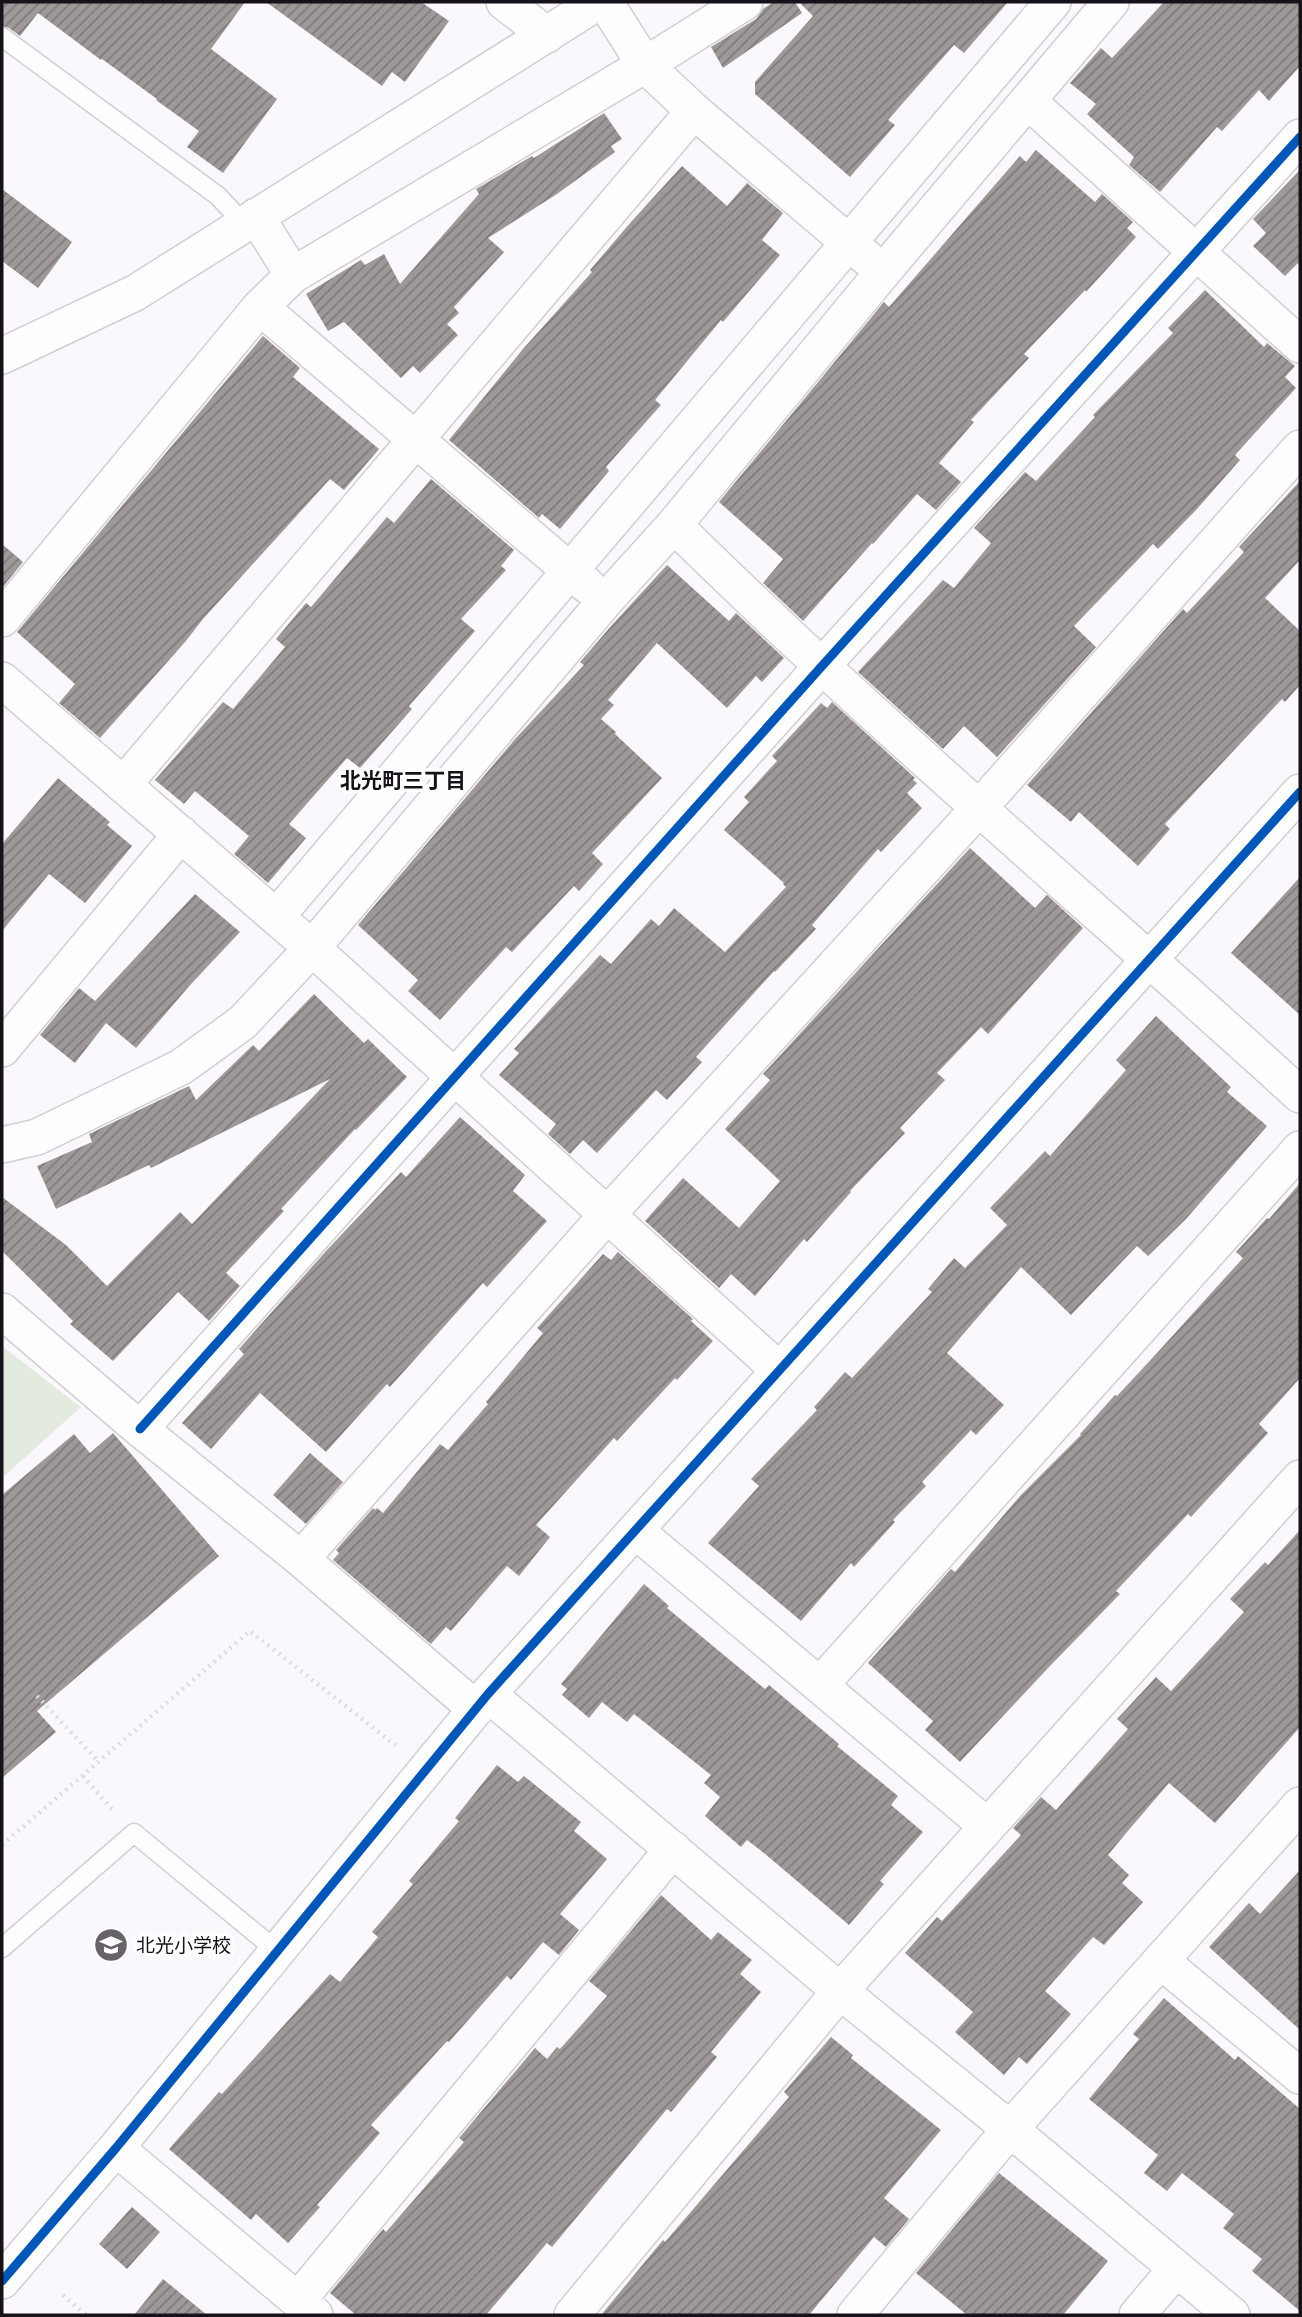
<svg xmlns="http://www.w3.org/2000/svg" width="1302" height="2317" viewBox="0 0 1302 2317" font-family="'Fira Sans Condensed','Noto Sans JP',sans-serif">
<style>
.garden{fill:#e2ebdd}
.building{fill:url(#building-hatch)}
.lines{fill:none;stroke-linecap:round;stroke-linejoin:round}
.service-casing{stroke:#d1ced4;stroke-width:21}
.minor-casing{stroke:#d1ced4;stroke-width:38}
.path{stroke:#dcdbdd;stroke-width:4.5;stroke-dasharray:2 5;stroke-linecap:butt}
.service{stroke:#fefeff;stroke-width:18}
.minor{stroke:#fefeff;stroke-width:35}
.cycleway-casing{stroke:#fff;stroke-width:13}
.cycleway{stroke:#0057b8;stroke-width:9}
.labels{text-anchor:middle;stroke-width:7;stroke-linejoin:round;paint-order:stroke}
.poi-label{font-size:19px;fill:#171119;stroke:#fff;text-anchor:start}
.neighbourhood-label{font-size:21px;font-weight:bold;fill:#171119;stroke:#fff}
</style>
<defs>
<pattern id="building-hatch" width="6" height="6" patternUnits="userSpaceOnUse" patternTransform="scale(1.75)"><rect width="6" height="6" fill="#9e9998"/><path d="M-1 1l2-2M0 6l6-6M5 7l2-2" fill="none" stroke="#807b7b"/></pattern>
</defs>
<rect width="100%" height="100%" fill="#faf8fc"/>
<!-- garden -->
<path class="garden" d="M2 1346 81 1407 2 1478Z"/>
<!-- building -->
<path class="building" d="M2 2H245L211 49 277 99 223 173 187 147 199 131 156 100 157 99 102 59 101 60 38 13 20 36 9 28 2 26Z
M266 2H421L449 21 405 82 392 72 382 86Z
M774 2H795L802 13 723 68 711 47 756 19 764 8Z
M799 2H1008L964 53 954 45 888 120 895 125 850 177 755 94V82L813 16Z
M1164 2H1300V66L1269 101 1259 90 1222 131 1217 127 1160 192 1129 165 1134 157 1087 114 1096 104 1070 83 1101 48 1112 58Z
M604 113 622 139 611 146 615 152 557 194 488 238 504 252 454 307 459 313 447 324 458 335 420 373 413 366 401 378 344 322 328 331 306 294 361 260 365 265 384 254 400 284 479 194 476 189 532 156 534 158Z
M1036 150 1095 202 1102 194 1133 222 1127 228 1136 237 1086 292 1085 290 1024 354 1029 358 971 420 974 422 939 463 961 482 936 510 917 494 873 544 872 543 803 621 763 583 783 559 719 502 884 302 889 307 1020 156 1026 162Z
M682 166 727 206 747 183 783 213 762 240 780 255 723 322 721 320 655 400 661 405 606 467 609 471 560 529 542 514 539 518 449 440 523 349 592 272 590 270 631 222Z
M1300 170V266L1298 263 1285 276 1253 246 1266 233 1253 219Z
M2 189 72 242 38 288 2 261Z
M1205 290 1264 347 1267 343 1295 366 1285 377 1296 388 1235 455 1240 460 1197 509 1158 549 1153 544 1074 626 1096 647 997 757 964 726 943 749 858 672 943 580 954 588 991 543 974 528 1025 472 1036 481 1095 417 1093 415 1173 333 1168 328Z
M263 336 300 368 293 377 379 449 344 490 330 479 203 619 185 642 100 738 59 703 75 684 17 632Z
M431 479 514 550 501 566 506 570 461 619 475 631 409 706 412 709 360 768 347 758 289 824 306 838 268 883 234 854 249 836 195 791 184 804 155 780 223 702 233 709 285 647 276 639 306 603 311 607 387 517 394 523Z
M1300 481V560L1265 598 1300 631V685L1285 702 1282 699 1165 824 1170 829 1138 866 1079 812 1071 822 1027 785 1183 609 1187 613 1244 552 1239 547Z
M2 544 23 562 2 588Z
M667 565 729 621 736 613 784 658 762 682 756 676 727 708 657 643 608 700 614 705 601 719 616 732 615 734 662 778 592 853 603 864 579 891 574 886 512 952 506 947 440 1020 408 991 418 980 358 925 516 738 584 665 580 662 612 625Z
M832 702 915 778 913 780 917 783 907 793 922 808 881 852 878 849 812 925 816 929 775 972 774 971 696 1057 702 1062 667 1100 656 1090 597 1153 583 1140 570 1154 548 1134 556 1124 499 1075 519 1053 514 1049 600 955 611 964 651 919 659 926 674 908 725 952 786 887 783 884 784 883 724 830 749 802 744 797 777 761 772 756 821 703 827 708Z
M58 778 110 822 107 825 132 846 85 903 49 874 2 931V844Z
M970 848 1035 908 1047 895 1083 928 988 1034 981 1027 937 1073 945 1080 900 1128 905 1133 850 1191 851 1192 807 1242 804 1239 755 1296 731 1274 719 1288 645 1221 683 1178 739 1228 780 1181 725 1129 770 1080 763 1074Z
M1300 877V1015L1231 953Z
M195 894 240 932 191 984 136 1048 106 1023 75 1063 40 1035 79 988 95 1001Z
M314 994 364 1043 368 1039 407 1077 356 1130 355 1129 281 1209 284 1211 226 1273 240 1286 209 1321 178 1292 113 1361 70 1324 73 1321 2 1251V1197L66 1245 107 1286 180 1212 192 1224 330 1079 151 1168 149 1165 56 1209 37 1166 92 1142 89 1134 189 1086 196 1100 253 1045 259 1051Z
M1156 1016 1231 1087 1227 1092 1267 1126 1186 1219 1148 1256 1137 1246 1071 1315 1021 1267 947 1353 1004 1405 976 1435 971 1430 922 1482 926 1486 893 1520 895 1522 854 1567 851 1563 801 1621 708 1543 759 1486 751 1479 817 1410 814 1407 845 1372 852 1378 932 1292 928 1289 954 1258 965 1268 1007 1225 990 1208 1045 1151 1050 1156 1126 1070 1116 1060Z
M460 1117 525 1175 513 1191 547 1221 487 1287 483 1283 390 1387 387 1384 326 1452 260 1393 211 1449 182 1423 244 1354 239 1349 326 1251 401 1172 406 1177Z
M1300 1183V1378L1259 1424 1268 1433 1191 1517 1188 1514 1116 1591 1120 1594 1049 1667 960 1762 925 1730 933 1721 868 1663 951 1569 955 1572 1020 1496 1081 1435 1080 1434 1115 1395 1117 1396 1157 1353 1243 1258 1236 1252 1267 1218 1269 1219Z
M618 1252 693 1319 691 1321 713 1341 677 1380 675 1378 617 1441 614 1438 536 1525 550 1537 519 1576 507 1566 451 1631 446 1627 431 1644 333 1560 339 1553 336 1550 373 1508 375 1510 377 1508 383 1513 440 1444 448 1450 488 1404 486 1402 543 1333 537 1328 603 1254 611 1260Z
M113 1433 219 1556 37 1711 56 1732 2 1778V1495L74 1434 90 1453Z
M310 1453 343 1482 306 1524 273 1495Z
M1300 1530V1727L1215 1823 1169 1783 1127 1832 1108 1855 1129 1875 1122 1883 1143 1902 1104 1945 1093 1937 1045 1991 1071 2014 1027 2064 1019 2057 1004 2075 955 2032 973 2012 905 1953 937 1917 942 1921 1021 1835 1013 1828 1041 1797 1056 1810 1128 1729 1117 1719 1156 1677 1171 1691 1244 1612 1230 1599 1265 1562 1268 1565Z
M644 1584 669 1606 667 1608 765 1689 769 1685 839 1744 837 1746 898 1796 891 1805 923 1832 880 1881 884 1884 849 1925 764 1853 747 1840 741 1847 705 1816 720 1797 704 1783 711 1775 634 1714 627 1722 602 1702 589 1718 562 1695 567 1689 561 1684Z
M497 1765 518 1782 524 1776 581 1822 574 1831 607 1859 560 1914 579 1930 559 1955 543 1942 511 1980 507 1976 449 2042 447 2041 371 2125 380 2133 317 2205 320 2207 288 2243 256 2214 251 2220 169 2149 219 2092 222 2094 330 1974 340 1982 378 1937 372 1932 413 1884 409 1881 459 1821 455 1818Z
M1300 1870V2030L1209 1947 1249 1903 1260 1914Z
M661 1895 711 1940 718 1932 752 1960 740 1974 761 1992 711 2052 717 2057 671 2112 667 2109 552 2247 547 2243 486 2315H356L330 2293 383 2229 386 2232 464 2142 459 2138 535 2048 547 2059 557 2047 560 2049 607 1996 589 1981Z
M1164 1998 1235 2060 1238 2056 1300 2109V2311L1252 2271 1262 2259 1223 2228 1234 2214 1182 2173 1167 2191 1144 2173 1158 2155 1089 2099 1139 2039 1133 2034Z
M831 2037 853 2055 851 2058 941 2130 884 2198 909 2219 886 2247 874 2237 809 2315H601L663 2240 665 2242 789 2097 784 2092Z
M999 2173 1108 2261 1063 2315H967L916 2273Z
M132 2207 160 2232 127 2269 99 2244Z
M163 2279 207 2315H134Z"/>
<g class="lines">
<!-- service casing -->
<g class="service-casing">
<path id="service" d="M2 37 218 196 244 224
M2 1948 134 1833 277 1951"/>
</g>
<!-- minor casing -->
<g class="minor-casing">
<path id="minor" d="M504 2 547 35
M605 2 645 65 694 111 867 258
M1028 101 1300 345
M256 216 293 275
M260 307 588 586
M2 356 135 293 598 2
M674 525C723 573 773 621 823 667 980 812 1142 951 1300 1095
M2 619 260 307 293 275 645 65 745 2
M2 680 312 948 779 1370
M123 785 694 111
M276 917 1053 2
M2 1049 181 834
M2 1145 37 1137 181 1067 243 1022 312 948 606 600 674 525 883 272 1111 2
M2 1311 140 1429 301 1559 476 1709
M140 1429 822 666 1300 137
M636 1531 987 1826
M301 1559 607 1215 979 808 1300 448
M820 1685 1300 1149
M488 1694 840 1991 1010 2129 1232 2315
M1161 1961 1300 2076
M116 2148 315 2315
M2 2281 116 2148 488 1694 1300 792
M298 2300 673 1849
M572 2315 840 1991 1300 1478
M855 2315 1010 2129 1300 1805
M1137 2315 1176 2269"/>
</g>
<!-- path -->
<path class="path" d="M37 1696 99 1762
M83 1776 114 1812
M2 1845 250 1631 399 1748
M63 2295 86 2315"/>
<!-- service -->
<use href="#service" class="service"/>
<!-- minor -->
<use href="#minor" class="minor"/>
<!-- cycleway casing -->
<g class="cycleway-casing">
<path id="cycleway" d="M140 1429 822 666 1300 137
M2 2281 116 2148 488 1694 1300 792"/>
</g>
<!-- cycleway -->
<use href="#cycleway" class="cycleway"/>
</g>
<!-- icons -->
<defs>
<g id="school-disc" transform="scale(1.75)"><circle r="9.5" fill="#666268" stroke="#fff"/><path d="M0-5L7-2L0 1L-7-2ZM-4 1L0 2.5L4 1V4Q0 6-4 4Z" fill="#fff"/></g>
</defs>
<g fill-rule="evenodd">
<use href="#school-disc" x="111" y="1945"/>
</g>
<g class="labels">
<!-- poi labels -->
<g class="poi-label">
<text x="136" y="1952">北光小学校</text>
</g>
<!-- neighbourhood labels -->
<g class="neighbourhood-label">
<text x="403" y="788">北光町三丁目</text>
</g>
</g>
<!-- border -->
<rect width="1302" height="2317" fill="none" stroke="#171119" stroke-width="7"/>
</svg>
